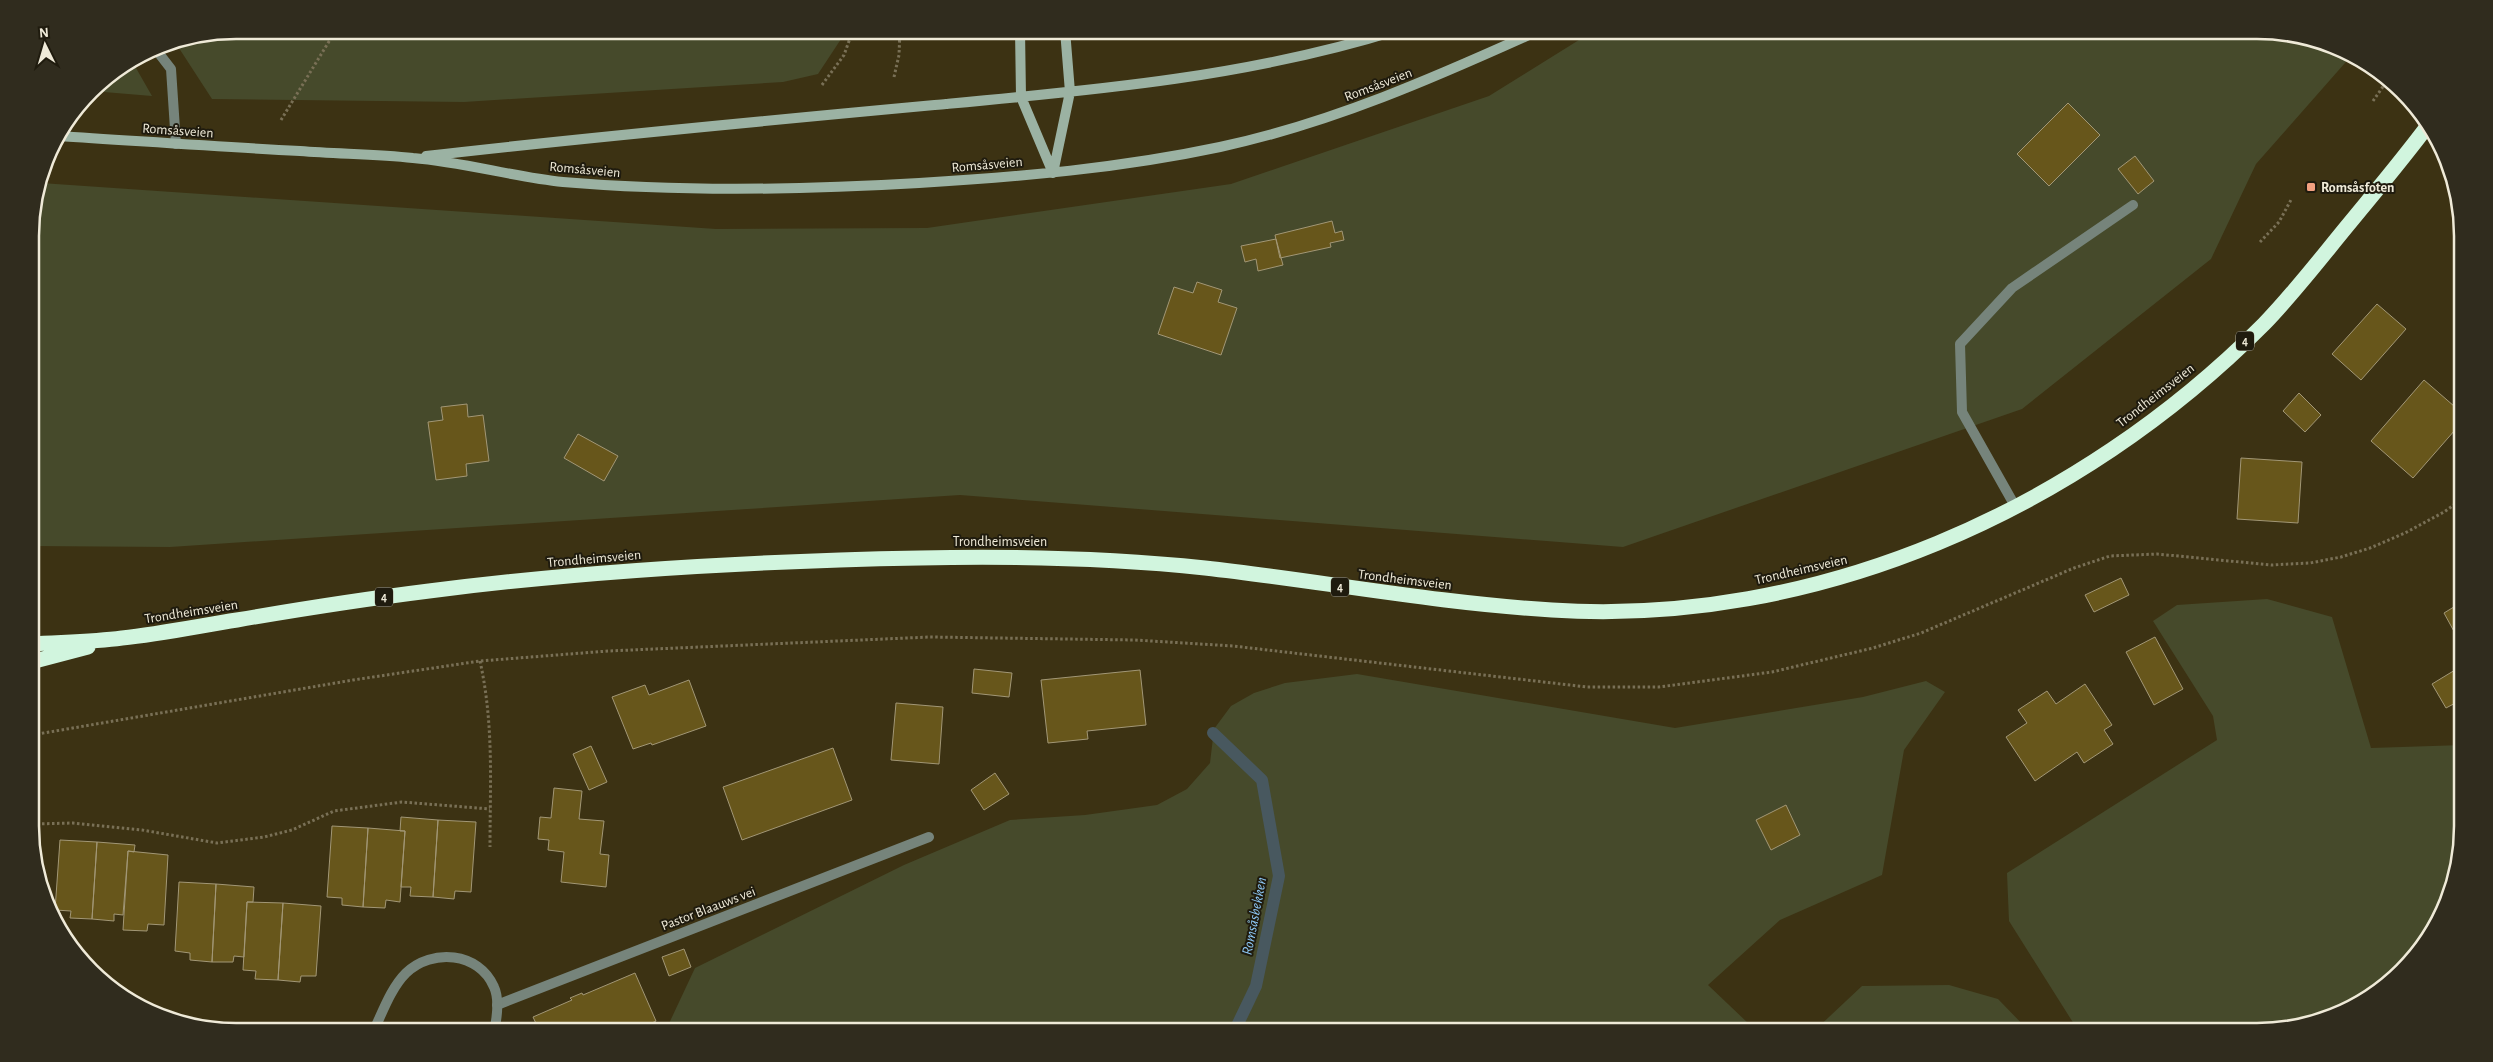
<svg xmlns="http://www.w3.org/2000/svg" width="2493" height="1062" viewBox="0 0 2493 1062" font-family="'Alegreya Sans',sans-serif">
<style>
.green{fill:#464a2b}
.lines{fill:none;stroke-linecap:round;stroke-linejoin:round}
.stream{stroke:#48585f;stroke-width:12}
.building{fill:#67561b;stroke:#a29776}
.path{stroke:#797056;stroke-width:3;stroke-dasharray:2.5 2.5;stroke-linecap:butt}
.lane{stroke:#76847b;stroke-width:10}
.street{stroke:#76847b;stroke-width:10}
.secondary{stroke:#9bb2a3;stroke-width:10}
.highway{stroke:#d1f5de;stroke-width:15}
.poi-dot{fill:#f2a080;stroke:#1f1b0e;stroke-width:2}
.labels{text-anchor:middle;stroke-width:4;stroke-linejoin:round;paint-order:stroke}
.shield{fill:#1f1b0e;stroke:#b1ac9b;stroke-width:1}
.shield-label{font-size:12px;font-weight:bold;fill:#efead8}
.street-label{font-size:14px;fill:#efead8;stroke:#1f1b0e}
.poi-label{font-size:14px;font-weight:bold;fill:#efead8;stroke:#1f1b0e;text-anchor:start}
.water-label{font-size:15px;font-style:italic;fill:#8cc6f3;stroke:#1f1b0e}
.rim{fill:none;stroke:#efead8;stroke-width:2.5}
</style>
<rect width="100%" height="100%" fill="#3c3213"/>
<!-- green -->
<path class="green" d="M236 30H847L818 74 783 82 464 102 212 99 175 42Z
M1595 30H2257L2336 46 2352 55 2256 164 2211 259 2022 409 1623 547 960 495 170 547 31 546 30 222 41 183 716 229 927 228 1231 184 1489 96Z
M132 61 152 96 92 91 100 81Z
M2267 599 2332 617 2371 748 2463 745V827L2447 905 2421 951 2382 990 2324 1021 2271 1032H2079L2009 921 2007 873 2217 740 2213 716 2153 621 2177 605Z
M1357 674 1675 728 1863 697 1926 681 1945 692 1904 750 1882 875 1780 920 1708 985 1749 1024 1766 1032H665L695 968 904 865 1010 820 1085 815 1157 805 1187 789 1210 763 1214 729 1231 706 1254 693 1285 683Z
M1949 985 1998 999 2030 1032H1813L1862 986Z"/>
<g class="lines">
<!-- stream -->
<path class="stream" d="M1213 733 1262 780 1279 876 1256 986 1234 1032"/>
</g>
<!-- building -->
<path class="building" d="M2068 103 2100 135 2049 186 2017 154Z
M2135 156 2154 181 2138 194 2118 169Z
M1332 221 1335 233 1342 231 1344 240 1330 243 1331 247 1280 258 1275 235Z
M1276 239 1283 265 1258 271 1256 259 1245 262 1241 246Z
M1197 282 1222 290 1218 302 1237 308 1221 355 1158 334 1174 287 1193 293Z
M2377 304 2406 329 2361 380 2332 354Z
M2424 380 2462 413V422L2413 478 2371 441Z
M2299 393 2321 415 2305 432 2283 411Z
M467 404 468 417 483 415 489 461 466 464 467 476 436 480 428 422 443 420 441 407Z
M578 434 618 456 604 481 564 458Z
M2241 458 2302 462 2298 523 2237 519Z
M2121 578 2129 595 2094 612 2085 595Z
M2462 602V646L2444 613Z
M2155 637 2183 689 2154 705 2126 652Z
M974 669 1012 673 1009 697 972 693Z
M1140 670 1146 725 1087 731 1088 739 1048 743 1041 680Z
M2455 670 2463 682V699L2446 708 2432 684Z
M689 680 706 726 652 745 651 743 633 749 612 697 645 685 649 695Z
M2085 684 2112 725 2104 730 2113 744 2084 763 2077 752 2035 781 2006 737 2027 723 2018 710 2047 691 2056 704Z
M896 703 943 707 939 764 891 760Z
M591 746 607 782 589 790 573 754Z
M833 748 852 800 742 840 723 787Z
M995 773 1009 794 984 810 971 790Z
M554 788 582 791 579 819 604 821 600 854 609 855 606 887 561 882 564 852 548 850 549 840 538 839 540 817 551 818Z
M1786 805 1800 835 1771 850 1756 820Z
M401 817 438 820 433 897 410 896 411 887H401L405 831H400Z
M438 820 476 822 471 892 455 891 454 899 433 897Z
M332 826 368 828 363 907 342 905V898L327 897Z
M368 828 405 831 400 902 386 900 385 908 363 907Z
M38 839 43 893 32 853V840Z
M60 840 97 842 92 919 70 918 71 911 55 910Z
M97 842 135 845 134 852 128 851 123 915 114 914V921L92 919Z
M128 851 168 855 164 925 148 924 147 931 123 930Z
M179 882 216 884 212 962 190 960V953L175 951Z
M216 884 254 887 253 902H247L244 957 234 956 233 962H212Z
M247 902 283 903 278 980 255 979 256 971 243 970Z
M283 903 321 906 316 976H301L300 982 278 980Z
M684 949 691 967 669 976 662 957Z
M635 973 656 1021 633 1032H540L533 1017 572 1000 570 998 582 993 583 995Z"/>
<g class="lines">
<!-- path -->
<path class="path" d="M894 77 899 55 900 30
M822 85 844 55 853 30
M2373 101 2389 78
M281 120 336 30
M2260 242 2279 222 2292 198
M480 661C494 725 490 783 490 847
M32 735 353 680 480 661 608 651 930 637 1135 640 1233 646 1587 687H1659L1772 672 1873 648 1921 633 2074 568 2110 556 2157 554 2271 565 2310 563 2341 557 2370 548 2405 533 2444 512 2462 499
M32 824 73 823 142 830 217 843 264 837 292 830 334 811 402 802 490 809"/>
<!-- lane -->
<path class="lane" d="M154 47 171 69 176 144
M2015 506 1962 412 1960 344 2012 288 2133 205
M497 1005 929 837"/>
<!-- street -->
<path class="street" d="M147 1011 159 1017
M369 1032 374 1030C383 1011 391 988 406 973 432 948 479 952 494 987 500 1000 497 1018 494 1032"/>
<!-- secondary -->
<path class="secondary" d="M1020 30 1021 97 1053 173
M58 136C139 141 219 147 300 151 338 154 376 154 413 158 464 162 513 177 563 182 681 192 801 190 919 183 1020 177 1121 168 1220 147 1332 123 1436 77 1540 30
M426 156C599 136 773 120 946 104 1098 90 1252 76 1398 30
M1053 173 1070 92 1065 30"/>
<!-- highway -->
<path class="highway" d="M31 644C61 642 92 642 122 638 160 634 199 626 237 620 301 609 365 599 429 591 592 570 756 561 920 558 1015 556 1110 558 1205 568 1321 581 1435 603 1552 610 1816 627 2079 510 2264 324 2294 293 2320 259 2348 225 2375 192 2403 159 2429 124
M31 662 88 647"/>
</g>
<!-- markers -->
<rect class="poi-dot" x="2306" y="182" width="10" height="10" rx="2.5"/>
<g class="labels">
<!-- shield labels -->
<g class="shield">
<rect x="2236" y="331.5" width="18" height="19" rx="4"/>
<rect x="1331" y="577.5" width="18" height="19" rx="4"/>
<rect x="375" y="587.5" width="18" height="19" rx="4"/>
</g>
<g class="shield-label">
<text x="2245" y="345">4</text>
<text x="1340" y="591">4</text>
<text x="384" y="601">4</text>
</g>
<!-- street labels -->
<g class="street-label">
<text transform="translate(1378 84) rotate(-21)" y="5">Romsåsveien</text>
<text transform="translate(178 130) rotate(4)" y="5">Romsåsveien</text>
<text transform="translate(987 164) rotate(-5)" y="5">Romsåsveien</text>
<text transform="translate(585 169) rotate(5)" y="5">Romsåsveien</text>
<text transform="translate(2155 395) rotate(-38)" y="5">Trondheimsveien</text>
<text x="1000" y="546">Trondheimsveien</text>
<text transform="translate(594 558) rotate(-5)" y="5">Trondheimsveien</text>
<text transform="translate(1801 569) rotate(-13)" y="5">Trondheimsveien</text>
<text transform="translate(1405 579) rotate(7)" y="5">Trondheimsveien</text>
<text transform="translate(191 611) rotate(-9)" y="5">Trondheimsveien</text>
<text transform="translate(708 908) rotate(-21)" y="5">Pastor Blaauws vei</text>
</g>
<!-- poi labels -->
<g class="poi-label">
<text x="2321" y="192">Romsåsfoten</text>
</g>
<!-- water labels -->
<g class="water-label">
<text transform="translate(1254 916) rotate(-79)" y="5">Romsåsbekken</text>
</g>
</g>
<!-- crop -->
<path d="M0 0H2493V1062H0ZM236 39H2257A197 197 0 0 1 2454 236V826A197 197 0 0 1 2257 1023H236A197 197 0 0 1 39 826V236A197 197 0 0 1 236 39Z" fill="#302c1e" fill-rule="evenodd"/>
<path class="rim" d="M236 39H2257A197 197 0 0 1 2454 236V826A197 197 0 0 1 2257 1023H236A197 197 0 0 1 39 826V236A197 197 0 0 1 236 39Z"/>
<!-- north arrow -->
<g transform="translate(45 45) rotate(355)" stroke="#1f1b0e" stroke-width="4" paint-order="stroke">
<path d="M0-4L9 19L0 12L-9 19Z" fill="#efead8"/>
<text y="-8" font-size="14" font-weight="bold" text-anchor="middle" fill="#efead8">N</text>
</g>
</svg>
